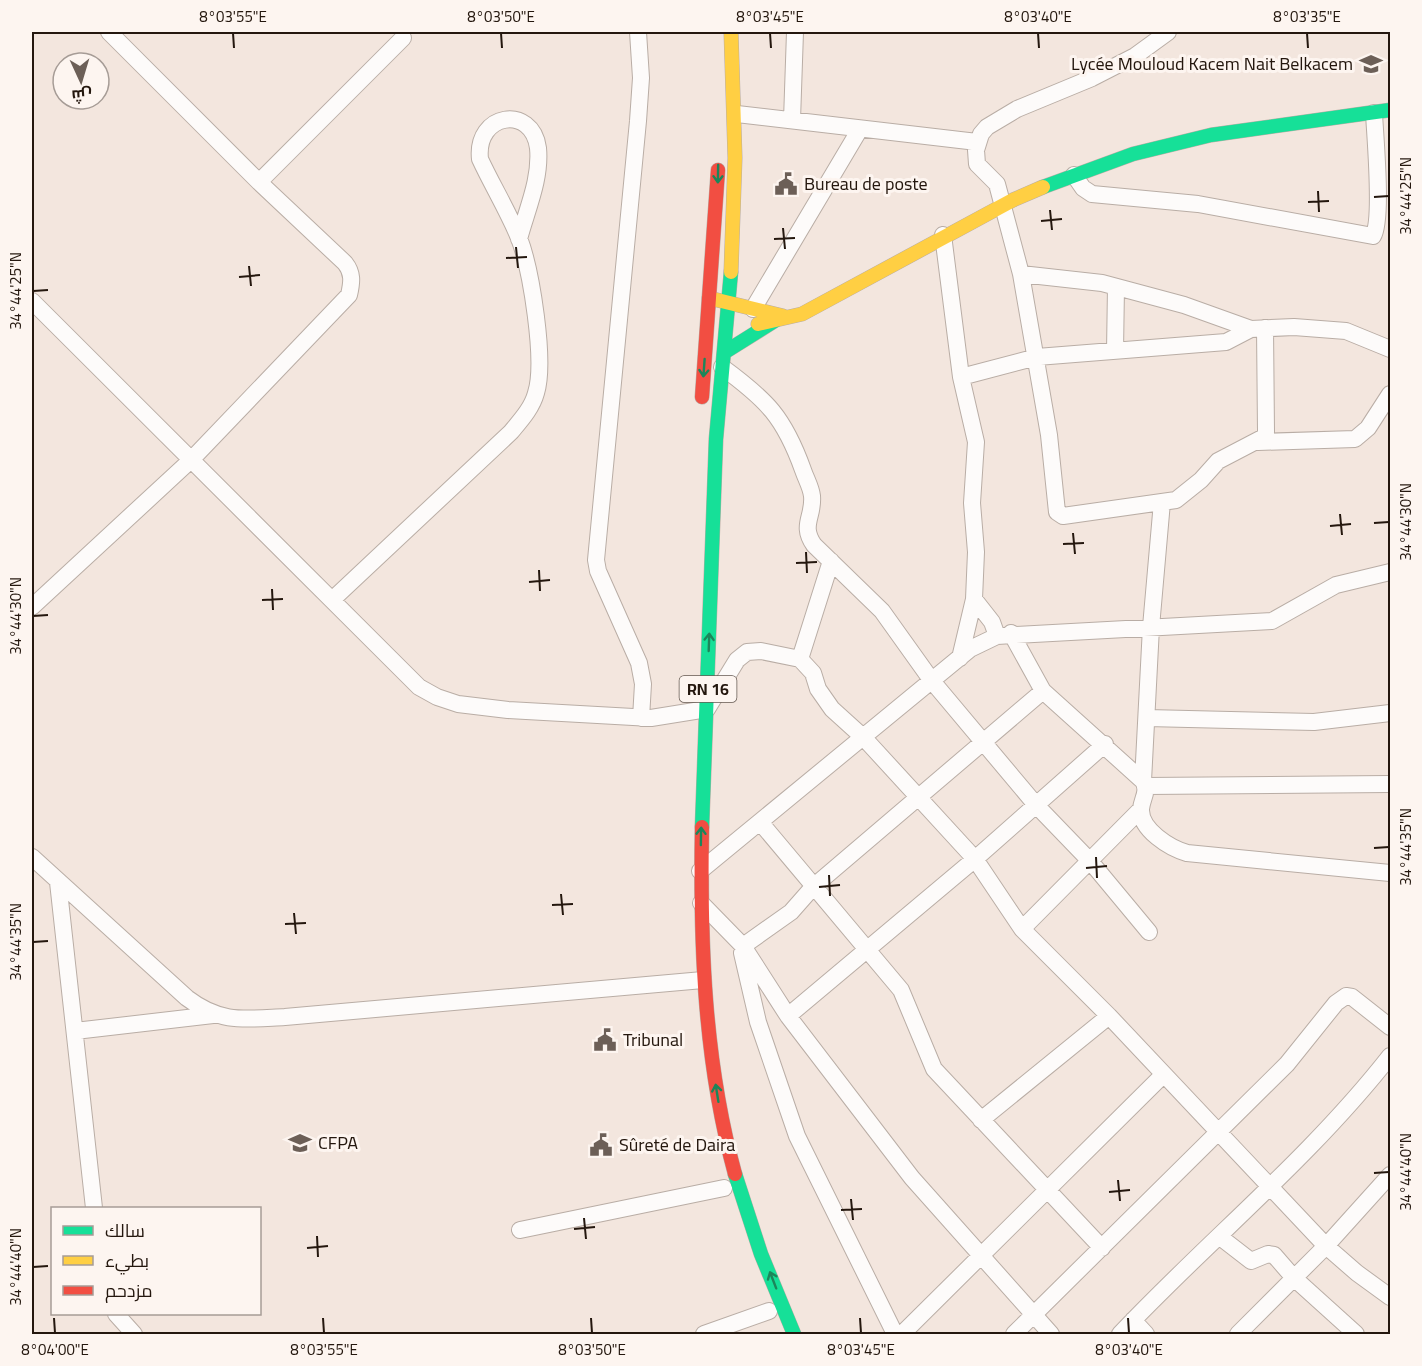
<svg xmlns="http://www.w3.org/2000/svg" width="1422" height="1366" viewBox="0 0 1422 1366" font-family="Georgia,Cairo,serif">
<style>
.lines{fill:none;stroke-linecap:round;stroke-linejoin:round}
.street-casing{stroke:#b9ada5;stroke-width:18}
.fast-casing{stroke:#b9ada5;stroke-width:15}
.slow-casing{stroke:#b9ada5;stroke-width:15}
.jam-casing{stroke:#b9ada5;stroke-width:15}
.street{stroke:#fdfbfa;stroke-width:16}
.fast{stroke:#16e098;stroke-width:14}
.slow{stroke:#ffcf43;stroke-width:14}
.jam{stroke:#f24e42;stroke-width:14}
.oneway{stroke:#1c865a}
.ticks{fill:none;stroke:#24170e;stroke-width:2}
.labels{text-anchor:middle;stroke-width:6;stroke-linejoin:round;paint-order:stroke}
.shield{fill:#fdf5f0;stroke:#655a52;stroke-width:1.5}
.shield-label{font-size:16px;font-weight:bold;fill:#24170e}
.poi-label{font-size:18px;fill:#24170e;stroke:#fdf5f0;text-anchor:start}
.neatline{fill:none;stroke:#24170e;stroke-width:2}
.ticks-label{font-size:15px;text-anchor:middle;fill:#24170e}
</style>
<rect width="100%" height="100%" fill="#f3e6de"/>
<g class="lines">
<!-- street casing -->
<g class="street-casing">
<path id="street" d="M638 32 641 78 638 121 596 560 598 571 639 663 643 684 641 718
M1168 32 1135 56 1092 78 1017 109 987 127 981 134 976 150 977 164 997 184 1021 274 1102 283 1184 305 1251 329 1294 327 1346 331 1390 349
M737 114 977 142
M792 120 795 32
M1074 175 1083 188 1092 194 1198 204 1373 236C1383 220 1375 136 1374 113
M259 182 403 38
M943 235 961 377 1037 357 1226 342 1251 329
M1021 274 1049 435 1057 512 1063 516 1176 500 1201 480 1218 461 1264 437 1266 432 1265 328
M32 301 419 687 437 697 458 704 508 710 651 718 707 709 737 660 747 652 761 651 800 659 813 673 818 689 832 709 864 738 975 859 1022 929 1109 1016 1326 1246 1357 1273 1390 1297
M753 309 860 129
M1115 351 1116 287
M722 367C767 400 784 417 803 470 806 479 811 487 812 496 814 517 800 525 814 545L882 611 932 681 1036 805 1090 861 1149 932
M1258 442 1355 439 1368 428 1390 394
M974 599 992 622 997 636
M332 600 511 432C521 420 532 408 536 393 546 361 531 269 519 238 508 211 492 185 480 159 475 113 532 104 538 148 541 179 527 209 519 239
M32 607 192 459 349 295C352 282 353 273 345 263L259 182 109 32
M1011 633 1043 691 1143 781C1149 792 1142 798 1141 809 1140 830 1170 848 1187 853L1390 873
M960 658 974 599 976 552 972 503 976 442 961 377
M800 659 831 561
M1147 718 1314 722 1390 713
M1143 781 1151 627 1162 502
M1146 786 1390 784
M760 822 901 990 934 1069 1102 1248
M32 857 187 998C221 1024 245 1019 285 1017L703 980
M700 871 970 649 997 636 1272 621 1336 585 1390 572
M58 882 94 1208
M701 903 743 946 788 1016 912 1178 1051 1334
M1022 929 1141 809
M743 946 791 912 813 887 1043 691
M742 953 758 1022 797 1136 895 1334
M788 1016 975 859 1105 744
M75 1031 213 1015
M981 1120 1109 1016
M520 1230 724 1188
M1220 1237 1251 1261 1268 1254 1274 1255 1294 1278 1356 1334
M116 1314 134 1334
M1133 1320 1146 1334
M704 1334 769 1311
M902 1334 1162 1076
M1014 1334 1287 1064 1336 1003 1346 996 1352 997 1390 1027
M1120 1334C1209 1240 1310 1158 1390 1056
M1238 1334 1326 1246 1390 1175"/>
</g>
<!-- fast casing -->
<g class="fast-casing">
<path id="fast" d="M1043 187 1133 154 1211 135 1390 110
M725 352 776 320
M702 827 716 439 731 272
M735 1174 761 1254 794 1334"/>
</g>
<!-- slow casing -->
<g class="slow-casing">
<path id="slow" d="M731 272 735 158 731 32
M709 298 783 316
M758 324 802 314 1013 200 1043 187"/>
</g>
<!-- jam casing -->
<g class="jam-casing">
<path id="jam" d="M702 397 718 170
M702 827C700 944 704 1061 735 1174"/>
</g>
<!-- street -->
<use href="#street" class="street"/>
<!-- fast -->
<use href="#fast" class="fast"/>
<!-- slow -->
<use href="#slow" class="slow"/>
<!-- jam -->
<use href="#jam" class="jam"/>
</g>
<!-- one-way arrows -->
<defs><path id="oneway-shaft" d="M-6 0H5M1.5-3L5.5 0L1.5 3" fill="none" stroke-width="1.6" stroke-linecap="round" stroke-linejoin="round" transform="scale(1.5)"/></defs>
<g class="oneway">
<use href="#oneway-shaft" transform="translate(718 174) rotate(91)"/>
<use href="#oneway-shaft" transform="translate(704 368) rotate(94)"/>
<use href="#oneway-shaft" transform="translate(709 642) rotate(-88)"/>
<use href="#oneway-shaft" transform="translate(701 836) rotate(-89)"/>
<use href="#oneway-shaft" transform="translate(717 1093) rotate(-99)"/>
<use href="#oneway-shaft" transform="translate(773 1280) rotate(-111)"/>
</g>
<!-- ticks -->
<path class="ticks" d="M233 33 234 48M501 33 502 48M770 33 771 48M1038 33 1039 48M1307 33 1308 48M1318 191 1319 212M1374 197 1389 196M1308 202 1329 201M1050 210 1052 230M1041 221 1062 219M783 228 785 249M774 239 795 238M516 247 518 268M506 258 527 257M249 266 251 286M239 277 260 275M33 291 48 290M1340 514 1342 535M1374 523 1389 522M1330 526 1351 524M1073 533 1075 554M1063 544 1084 543M806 552 807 573M796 563 817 562M539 570 540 591M529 582 550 580M272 589 273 610M262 600 283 599M33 616 48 615M1374 848 1389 847M1096 857 1097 878M1086 868 1107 866M829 875 830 896M819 887 840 885M561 894 563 915M552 905 573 904M294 913 296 934M285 924 306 923M33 942 48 941M1374 1173 1389 1172M1118 1180 1120 1201M1109 1192 1130 1190M851 1199 853 1220M841 1210 862 1209M584 1218 586 1239M574 1229 595 1227M317 1236 318 1257M307 1248 328 1246M33 1267 48 1266M54 1318 55 1333M323 1318 324 1333M591 1318 592 1333M860 1318 861 1333M1128 1318 1129 1333"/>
<!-- icons -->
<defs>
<g id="school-bare" transform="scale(1.8)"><path d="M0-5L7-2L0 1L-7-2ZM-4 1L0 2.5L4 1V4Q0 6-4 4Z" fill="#6c5f57" stroke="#fdf5f0" stroke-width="2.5" paint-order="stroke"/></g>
<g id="civic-bare" transform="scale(1.8)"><path d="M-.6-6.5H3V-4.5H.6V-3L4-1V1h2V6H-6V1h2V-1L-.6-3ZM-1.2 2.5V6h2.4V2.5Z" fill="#6c5f57" stroke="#fdf5f0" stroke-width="2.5" paint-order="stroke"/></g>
<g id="university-bare" transform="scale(1.8)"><path d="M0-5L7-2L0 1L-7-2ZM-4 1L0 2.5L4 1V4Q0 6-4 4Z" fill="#6c5f57" stroke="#fdf5f0" stroke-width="2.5" paint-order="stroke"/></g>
</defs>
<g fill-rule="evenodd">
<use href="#school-bare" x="1371" y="64"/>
<use href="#civic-bare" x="786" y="184"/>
<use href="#civic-bare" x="605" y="1040"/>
<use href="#university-bare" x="300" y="1143"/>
<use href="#civic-bare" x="601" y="1145"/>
</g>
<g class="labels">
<!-- shield labels -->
<rect class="shield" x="679.5" y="676" width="57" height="26" rx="4.5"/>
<g class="shield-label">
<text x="708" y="695">RN 16</text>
</g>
<!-- poi labels -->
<g class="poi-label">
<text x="1353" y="70" text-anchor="end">Lycée Mouloud Kacem Nait Belkacem</text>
<text x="804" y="190">Bureau de poste</text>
<text x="623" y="1046">Tribunal</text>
<text x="318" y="1149">CFPA</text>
<text x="619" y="1151">Sûreté de Daira</text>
</g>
</g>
<!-- border -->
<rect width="1422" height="1366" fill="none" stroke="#fdf5f0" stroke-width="66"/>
<!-- legend -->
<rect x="51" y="1207" width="210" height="108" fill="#fdf5f0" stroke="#a69c96" stroke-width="1.5"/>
<rect x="63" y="1226" width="30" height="9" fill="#16e098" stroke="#a69c96" stroke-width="1.5"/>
<text x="105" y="1237" font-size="18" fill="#24170e">سالك</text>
<rect x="63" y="1256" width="30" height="9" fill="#ffcf43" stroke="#a69c96" stroke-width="1.5"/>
<text x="105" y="1267" font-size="18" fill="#24170e">بطيء</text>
<rect x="63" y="1286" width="30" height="9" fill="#f24e42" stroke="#a69c96" stroke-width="1.5"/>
<text x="105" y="1297" font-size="18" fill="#24170e">مزدحم</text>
<!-- north arrow -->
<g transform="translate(81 81) rotate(176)"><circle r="28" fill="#fdf5f0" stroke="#a69c96" stroke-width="1.5"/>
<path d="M0-4.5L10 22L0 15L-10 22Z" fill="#6c5f57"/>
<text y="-9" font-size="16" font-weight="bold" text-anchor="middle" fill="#24170e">ش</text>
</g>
<rect x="33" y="33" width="1356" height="1300" class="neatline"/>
<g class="ticks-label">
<text x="233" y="22">8°03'55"E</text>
<text x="501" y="22">8°03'50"E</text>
<text x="770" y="22">8°03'45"E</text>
<text x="1038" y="22">8°03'40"E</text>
<text x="1307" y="22">8°03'35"E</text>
<text transform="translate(1406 196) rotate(-90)" y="5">34°44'25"N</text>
<text transform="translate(16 291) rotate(-90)" y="5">34°44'25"N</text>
<text transform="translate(1406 522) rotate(-90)" y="5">34°44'30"N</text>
<text transform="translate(16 616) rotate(-90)" y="5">34°44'30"N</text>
<text transform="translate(1406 847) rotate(-90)" y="5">34°44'35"N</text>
<text transform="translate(16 942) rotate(-90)" y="5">34°44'35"N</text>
<text transform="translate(1406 1172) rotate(-90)" y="5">34°44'40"N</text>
<text transform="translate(16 1267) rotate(-90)" y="5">34°44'40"N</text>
<text x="55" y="1355">8°04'00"E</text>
<text x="324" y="1355">8°03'55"E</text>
<text x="592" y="1355">8°03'50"E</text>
<text x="861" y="1355">8°03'45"E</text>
<text x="1129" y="1355">8°03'40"E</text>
</g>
</svg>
